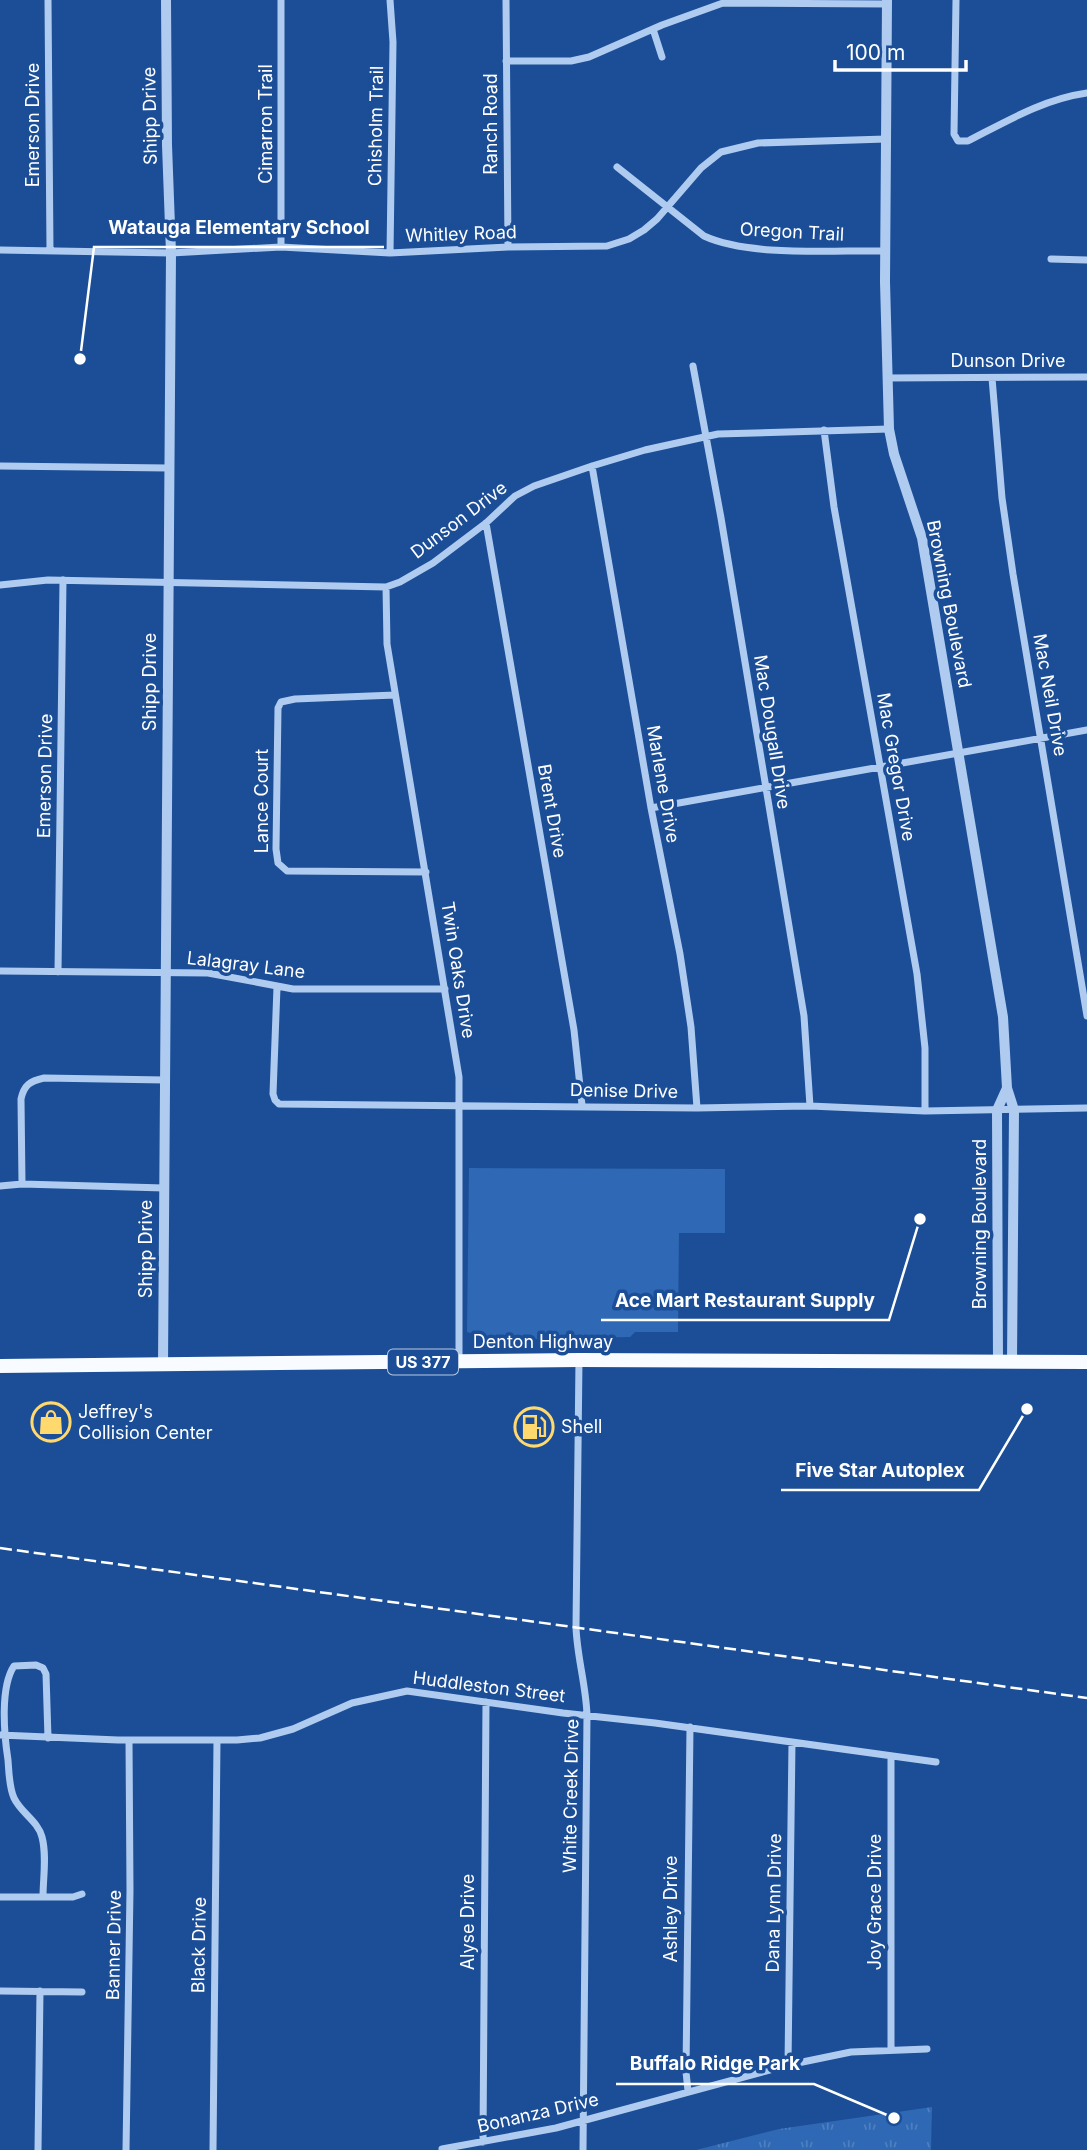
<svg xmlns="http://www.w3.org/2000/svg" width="1087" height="2150" viewBox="0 0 1087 2150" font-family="Inter,sans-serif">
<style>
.green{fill:#2f68b4}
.park{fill:url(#park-tufts)}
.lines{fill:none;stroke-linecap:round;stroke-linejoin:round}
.minor{stroke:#afcbf0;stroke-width:7}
.tertiary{stroke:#afcbf0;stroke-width:10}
.primary{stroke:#f8fbff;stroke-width:14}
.rail{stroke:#fff;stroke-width:2.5;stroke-dasharray:12 5;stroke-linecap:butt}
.labels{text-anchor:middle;stroke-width:7;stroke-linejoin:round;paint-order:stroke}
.shield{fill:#1b4e97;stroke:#bbcae0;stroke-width:2}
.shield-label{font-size:16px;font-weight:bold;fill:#fff}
.street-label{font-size:18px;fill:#fff;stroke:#1b4e97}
.poi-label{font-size:18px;fill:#fff;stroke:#1b4e97;text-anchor:start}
.leader{fill:none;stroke:#fff;stroke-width:2.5}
.callout-dot{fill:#fff;stroke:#1b4e97;stroke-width:2.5}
.callout-label{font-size:19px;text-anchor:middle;font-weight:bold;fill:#fff;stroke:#1b4e97;stroke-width:7;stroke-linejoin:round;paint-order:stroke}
</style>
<defs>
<pattern id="park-tufts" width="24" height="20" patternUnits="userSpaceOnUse" patternTransform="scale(1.75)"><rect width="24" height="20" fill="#2f68b4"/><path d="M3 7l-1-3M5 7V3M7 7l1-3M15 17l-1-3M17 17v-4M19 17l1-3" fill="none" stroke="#4e7fbf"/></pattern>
</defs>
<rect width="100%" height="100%" fill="#1b4e97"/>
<!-- green -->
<path class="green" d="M469 1168 725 1169V1233H679L678 1332H635L630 1337 485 1340 484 1337H471V1333L467 1332Z"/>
<!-- park -->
<path class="park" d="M932 2107 931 2150H696L779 2129Z"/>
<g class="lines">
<!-- minor -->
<path class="minor" d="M48 0 50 251
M281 0V247
M506 0 508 247
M956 0 954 134 958 141H968C1007 121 1044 99 1087 93
M653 29 662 57
M506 61H571L589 57 662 25 723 3 887 4
M617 167 704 236C750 257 833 250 885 251
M0 250 171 253 281 247 390 253 508 247 607 246 629 239 644 230 657 219 701 168 721 152 758 143 886 139
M390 253 393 42 390 0
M1051 259 1087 260
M693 366 721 518 804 1016 810 1106
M887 378 1087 377
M992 378 1002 498 1013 574 1087 1016
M824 430 834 507 917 974 925 1048V1111
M0 466 168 468
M592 466 651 808 680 954 691 1027 697 1108
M486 523 574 1030 582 1105
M0 585 48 580 386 587 400 582 433 563 486 523 515 496 534 486 592 466 645 450 718 434 889 429
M386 587 387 644 459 1077V1361
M395 695 295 699 281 702 278 708 276 849 278 863 287 871 426 872
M651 808 1087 730
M0 971 208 973 293 989H445
M58 972 63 580
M277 987 273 1094 275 1100 279 1104 697 1108 810 1106 925 1111 1087 1108
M22 1184 21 1099C24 1085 30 1081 44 1078L165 1080
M0 1186 22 1184 164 1188
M579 1360 576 1627C577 1657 586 1685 587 1715L583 2150
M0 1735 118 1740H237L260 1738 293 1729 352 1703 407 1691 563 1713 655 1723 936 1762
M0 1897H73L82 1894
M43 1897C43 1878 47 1856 42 1837 38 1821 21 1813 14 1798 9 1787 9 1772 8 1760 4 1734 0 1687 14 1666L36 1665 43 1668 46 1674 48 1738
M0 1991 82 1992
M891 2049V1756
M788 2065 792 1742
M688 2091 686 2072 690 1727
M483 2142 486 1702
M442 2149 556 2128 788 2065 851 2052 927 2049
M38 2150 40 1991
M126 2150 130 1890 129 1740
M213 2150 217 1740"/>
<!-- tertiary -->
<path class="tertiary" d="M887 0 885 282 889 429 894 454 922 538 1003 1017 1007 1088 1014 1110 1012 1362
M998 1362 997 1110 1007 1088
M163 1365 171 253 167 145 166 0"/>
<!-- primary -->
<path class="primary" d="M0 1366 579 1360 1087 1362"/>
<!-- rail -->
<path class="rail" d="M0 1548 1087 1698"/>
</g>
<!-- icons -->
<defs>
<g id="shop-ring" transform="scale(2.0125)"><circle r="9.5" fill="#1b4e97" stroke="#ffd96e" stroke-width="1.5"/><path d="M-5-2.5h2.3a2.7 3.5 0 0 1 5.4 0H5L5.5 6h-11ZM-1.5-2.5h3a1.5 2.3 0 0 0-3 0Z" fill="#ffd96e"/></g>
<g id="fuel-ring" transform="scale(2.0125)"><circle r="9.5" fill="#1b4e97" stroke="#ffd96e" stroke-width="1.5"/><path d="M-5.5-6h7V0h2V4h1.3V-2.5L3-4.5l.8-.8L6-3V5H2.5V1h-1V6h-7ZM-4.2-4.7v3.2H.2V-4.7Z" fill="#ffd96e"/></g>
</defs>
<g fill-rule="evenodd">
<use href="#shop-ring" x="51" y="1422"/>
<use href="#fuel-ring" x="534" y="1427"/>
</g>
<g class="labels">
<!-- shield labels -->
<rect class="shield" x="388" y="1349.5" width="70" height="25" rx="5"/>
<g class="shield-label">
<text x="423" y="1368">US 377</text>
</g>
<!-- street labels -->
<g class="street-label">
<text transform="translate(150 116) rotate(-91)" y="6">Shipp Drive</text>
<text transform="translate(266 124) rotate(-90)" y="6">Cimarron Trail</text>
<text transform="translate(491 124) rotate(-90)" y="6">Ranch Road</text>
<text transform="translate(33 125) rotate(-90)" y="6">Emerson Drive</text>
<text transform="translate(376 126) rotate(-89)" y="6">Chisholm Trail</text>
<text transform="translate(792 232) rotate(3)" y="6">Oregon Trail</text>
<text transform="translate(461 234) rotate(-2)" y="6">Whitley Road</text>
<text x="1008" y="367">Dunson Drive</text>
<text transform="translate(459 520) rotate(-37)" y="6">Dunson Drive</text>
<text transform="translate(949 604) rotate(79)" y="6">Browning Boulevard</text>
<text transform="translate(150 682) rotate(-90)" y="6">Shipp Drive</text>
<text transform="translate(1050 695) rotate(80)" y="6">Mac Neil Drive</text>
<text transform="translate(772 732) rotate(81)" y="6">Mac Dougall Drive</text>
<text transform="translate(896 767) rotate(80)" y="6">Mac Gregor Drive</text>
<text transform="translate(45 776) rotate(-89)" y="6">Emerson Drive</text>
<text transform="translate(663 784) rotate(80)" y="6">Marlene Drive</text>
<text transform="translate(262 801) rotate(-90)" y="6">Lance Court</text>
<text transform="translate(552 811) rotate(80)" y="6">Brent Drive</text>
<text transform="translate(246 965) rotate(7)" y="6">Lalagray Lane</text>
<text transform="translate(458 970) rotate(81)" y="6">Twin Oaks Drive</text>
<text transform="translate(624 1091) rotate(1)" y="6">Denise Drive</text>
<text transform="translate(980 1224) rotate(-90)" y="6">Browning Boulevard</text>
<text transform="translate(146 1249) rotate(-90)" y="6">Shipp Drive</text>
<text x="543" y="1348">Denton Highway</text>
<text transform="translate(489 1687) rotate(7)" y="6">Huddleston Street</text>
<text transform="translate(571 1796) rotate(-89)" y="6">White Creek Drive</text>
<text transform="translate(875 1902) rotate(-90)" y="6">Joy Grace Drive</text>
<text transform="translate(774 1903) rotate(-89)" y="6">Dana Lynn Drive</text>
<text transform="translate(671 1909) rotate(-90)" y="6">Ashley Drive</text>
<text transform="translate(468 1922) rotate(-90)" y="6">Alyse Drive</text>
<text transform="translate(114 1945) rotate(-89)" y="6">Banner Drive</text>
<text transform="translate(199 1945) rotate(-89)" y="6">Black Drive</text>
<text transform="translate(538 2113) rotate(-13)" y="6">Bonanza Drive</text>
</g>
<!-- poi labels -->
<g class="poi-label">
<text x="78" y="1418">Jeffrey's<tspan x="78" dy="21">Collision Center</tspan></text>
<text x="561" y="1433">Shell</text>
</g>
</g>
<!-- callouts -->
<path class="leader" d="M80 359L94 247H384M920 1219L889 1320H601M1027 1409L979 1490H781M894 2118L814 2084H616"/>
<g class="callout-dot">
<circle cx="80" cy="359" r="7"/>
<circle cx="920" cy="1219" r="7"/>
<circle cx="1027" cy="1409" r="7"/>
<circle cx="894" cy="2118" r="7"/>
</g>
<g class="callout-label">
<text x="239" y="234">Watauga Elementary School</text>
<text x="745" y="1307">Ace Mart Restaurant Supply</text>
<text x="880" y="1477">Five Star Autoplex</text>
<text x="715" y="2070">Buffalo Ridge Park</text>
</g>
<!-- scale -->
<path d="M835 60v10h131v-10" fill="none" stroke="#ffffff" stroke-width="3.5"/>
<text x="846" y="60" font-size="21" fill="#ffffff" stroke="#1b4e97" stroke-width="5" paint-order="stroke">100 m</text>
</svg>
